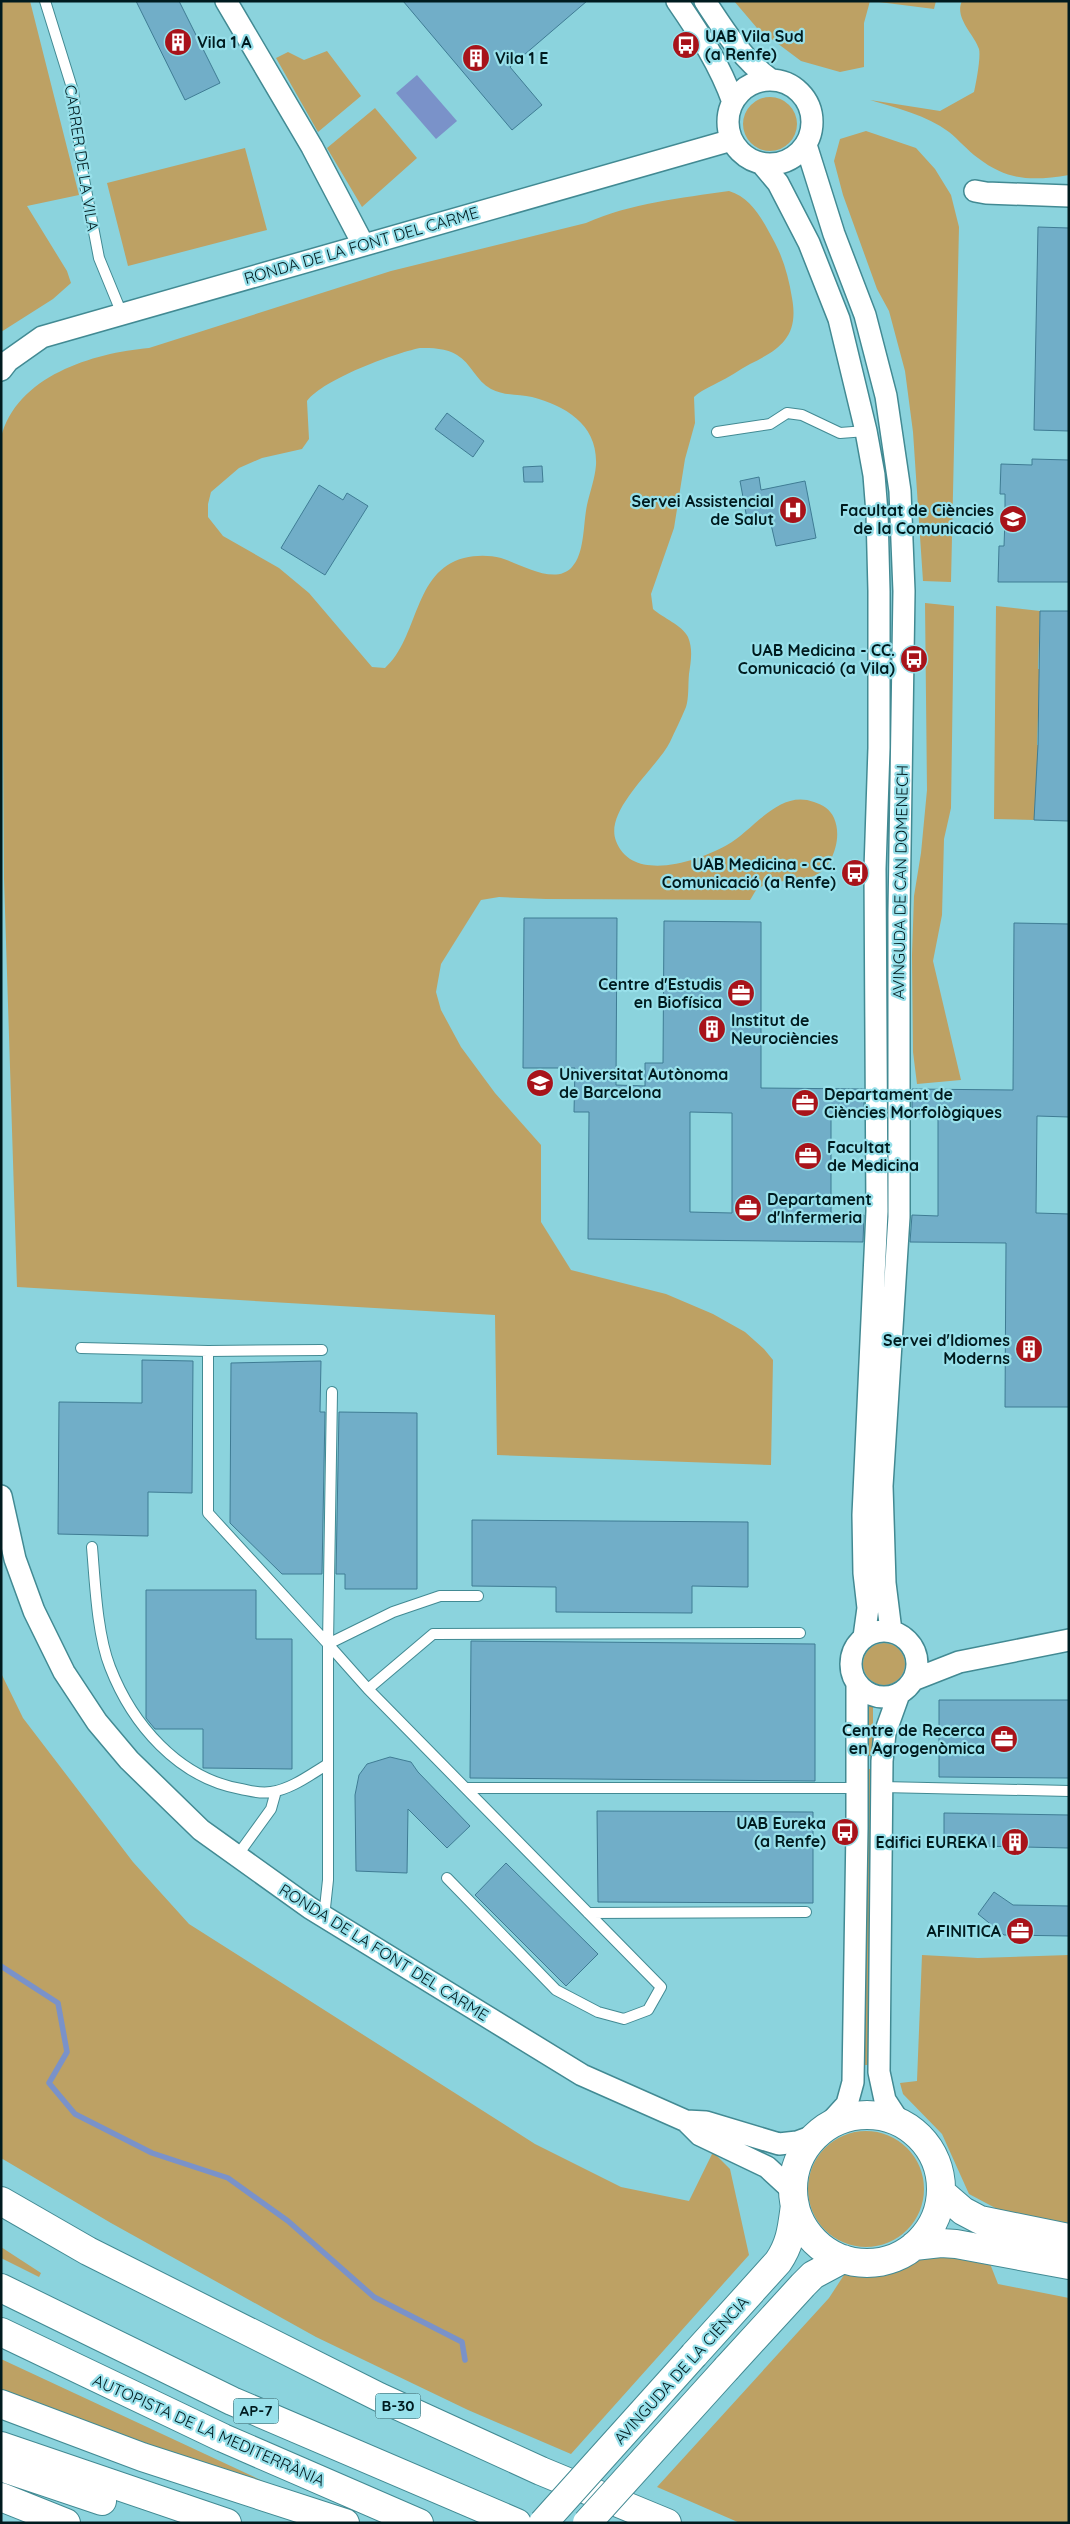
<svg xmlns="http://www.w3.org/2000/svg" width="1070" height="2524" viewBox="0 0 1070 2524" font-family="Quicksand,sans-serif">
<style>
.green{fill:#bda164;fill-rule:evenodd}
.water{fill:#7a92c9}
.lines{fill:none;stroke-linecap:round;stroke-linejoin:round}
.stream{stroke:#7a92c9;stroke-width:5.5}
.building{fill:#71aec8;stroke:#3f7c94;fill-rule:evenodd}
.lane-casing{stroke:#428a93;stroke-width:12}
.street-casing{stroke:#428a93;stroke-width:24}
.secondary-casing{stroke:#428a93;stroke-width:30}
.highway-casing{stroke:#428a93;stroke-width:30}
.lane{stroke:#fff;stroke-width:10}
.street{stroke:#fff;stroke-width:21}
.secondary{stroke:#fff;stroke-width:28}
.highway{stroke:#fff;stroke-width:28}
.secondary-bridge-casing{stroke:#428a93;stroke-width:30;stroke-linecap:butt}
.secondary-bridge{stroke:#fff;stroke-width:28}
.labels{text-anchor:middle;stroke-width:4.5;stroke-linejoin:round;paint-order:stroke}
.shield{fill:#98e0ea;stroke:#2e565c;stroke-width:1}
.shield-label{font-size:15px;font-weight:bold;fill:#001b1f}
.poi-label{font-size:16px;font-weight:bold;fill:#001b1f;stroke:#98e0ea;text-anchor:end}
.street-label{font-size:16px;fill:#001b1f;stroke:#98e0ea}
</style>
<rect width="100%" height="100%" fill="#8bd3dd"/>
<!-- green -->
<path class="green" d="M1 1H30L79 195 27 206 67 271 71 283 53 299 1 332Z
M734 1H870L864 23V67L840 72 801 61 757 28Z
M871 1H936L934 9Z
M962 1H1069V175C1032 181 1008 181 978 158 967 150 959 140 949 132 926 115 897 108 870 100L940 111 974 92C976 83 981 57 979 49 974 34 954 18 962 1Z
M327 51 361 96 318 132 276 58 288 52 304 60Z
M743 124a27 27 0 1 1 54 0a27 27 0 1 1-54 0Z
M375 108 417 158 362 207 327 148Z
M866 131 916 148 935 169 951 195 959 227 951 582 923 581 913 432 905 371 889 311 877 289 843 195 834 161 840 139Z
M245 148 267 230 128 266 107 183Z
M729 191C753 198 764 223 775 243 784 260 789 279 792 298 799 336 781 349 750 364 739 370 728 378 717 383 708 388 702 390 694 397L695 423 685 459 674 528 651 594 653 609C663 618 682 625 688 637 693 649 691 661 689 674 688 684 689 698 686 707 681 719 675 731 670 742 657 768 604 810 616 841 632 884 699 861 727 845 754 830 779 789 814 802 823 805 830 809 834 818 840 832 837 848 830 861 816 889 780 874 759 888 755 890 753 896 750 900L546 899 499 897 481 900 441 964 436 992 441 1010 461 1047 495 1093 541 1145V1222L571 1270 666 1294 713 1314 745 1332 764 1349 773 1360 771 1465 497 1455 495 1315 17 1287 4 879 1 438C16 376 93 353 149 348L391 271 586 223C631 203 681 198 729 191ZM420 348C431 348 447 348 457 355 471 363 476 381 491 389 504 396 519 394 532 397 566 406 598 425 596 465 595 478 590 492 587 505 583 524 585 553 572 567 555 586 521 564 501 558 489 555 476 555 464 558 413 571 419 638 385 668L372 667 309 593 279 568 223 536 208 517V504L211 492 239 468 262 458 302 449 309 439 307 401C324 379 392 354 420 348Z
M925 603 954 606 951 808 944 839 942 915 933 961 961 1080 917 1084 913 1052 912 955 914 896 921 853 927 790Z
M996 606 1040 611 1038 669 1065 670 1039 687 1037 745 1064 746 1034 820 994 819Z
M863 1664a21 21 0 1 1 42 0a21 21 0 1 1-42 0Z
M1 1673 23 1718 133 1862 189 1924 535 2144 621 2187 689 2201 713 2152 730 2169 749 2255 571 2454 468 2410 316 2337 111 2223 1 2158Z
M867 1706H873V1756H866Z
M866 1769H873L870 2065H864Z
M922 1955 978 1958 1069 1955V2223L1001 2211 969 2194 942 2134 903 2094 900 2083 917 2081Z
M808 2189a58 58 0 1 1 116 0a58 58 0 1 1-116 0Z
M1 2247 41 2273 39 2277 1 2258Z
M987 2256 998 2284 1069 2298V2523H740L657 2487 829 2298 844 2275 881 2276 927 2257Z
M1 2359 265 2482 230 2476 1 2394Z"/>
<!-- water -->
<path class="water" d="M417 75 457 121 436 139 396 93Z"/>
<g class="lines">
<!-- stream -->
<path class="stream" d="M1 1966 58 2003 67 2052 49 2083 75 2114 152 2153 228 2178 288 2221 374 2297 462 2342 465 2360"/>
</g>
<!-- building -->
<path class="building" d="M136 1H179L220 83 185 100Z
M403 1H587L510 67 542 105 512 130Z
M1038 227 1069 228V431L1034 430Z
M447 413 484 441 473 457 435 429Z
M1032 459 1069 460V582H998L999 546H1004L1005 519V494H1000L1001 464 1032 465Z
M542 466 543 482H524L523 467Z
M759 477 761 490 805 481 816 538 776 546 770 520 748 524 740 481Z
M319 485 343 500 347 493 368 506 325 575 281 548Z
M1040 611H1069V821L1034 820 1038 745Z
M524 918H617L616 1085 645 1086V1063H663L664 921 761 922V1088L864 1089V1114H831V1215H864L863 1242 588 1239 589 1112H574L575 1068H523ZM690 1112 732 1113V1213L690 1212Z
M1014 923 1069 924V1117L1037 1116 1036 1213 1069 1214V1407H1005L1006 1243 910 1242 912 1215 938 1216V1114H912V1089L1013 1090Z
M142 1360 193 1361 192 1493 148 1492V1536L58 1534 59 1402 142 1403Z
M321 1361 320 1412H325L322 1574H282L230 1523 231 1363Z
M339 1412 417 1413V1589H345V1574H336Z
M472 1520 748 1522V1587L692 1586V1613L556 1612V1587L472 1586Z
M146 1590H256V1639H292V1769L203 1768V1729H155L150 1723 146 1718Z
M471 1641 815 1644V1781L470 1778Z
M939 1700H1069V1778L939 1777Z
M390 1757 411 1762 418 1772 470 1826 447 1848 408 1809 407 1873 356 1871 355 1795 359 1775 367 1764Z
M597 1811 813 1812V1903L598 1902Z
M944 1813 1069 1815V1848L977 1846 944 1838Z
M506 1863 598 1954 566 1986 475 1895Z
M994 1892 1013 1905 1069 1906V1936L1004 1935 978 1914Z"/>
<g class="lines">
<!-- lane casing -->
<g class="lane-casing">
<path id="lane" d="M45 1 73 91 82 169 99 258 122 314
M717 432 770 424 787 413 802 415 840 433 866 431
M81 1348 208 1351 322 1350
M208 1351V1513L328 1644V1880L324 1917
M332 1392 328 1644 368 1689 661 1987 648 2010 624 2019 598 2012 556 1990 447 1878
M92 1547C95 1582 97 1634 110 1667 132 1724 178 1778 241 1789 251 1791 260 1794 271 1792 292 1789 311 1774 328 1764
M328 1644 393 1612 440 1596H478
M368 1689 433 1634 800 1633
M882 1787 1069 1791
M466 1788H857
M237 1856 271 1809 276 1791
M588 1913 806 1912"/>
</g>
<!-- street casing -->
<g class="street-casing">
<path id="street" d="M226 1 312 147 363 244
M677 1C699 33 720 65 733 102
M705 1C724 30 742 59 770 79
M728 122a42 42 0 1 1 84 0a42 42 0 1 1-84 0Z
M806 145 834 234 865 315 886 396 900 491 904 591 899 913V1217L882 1486 885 1583 891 1631
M762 164 778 183 809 243 839 319 866 431 874 475 877 513 879 591V748L875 869 877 1211 863 1515 864 1573 868 1608 864 1637
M975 191 986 193 1069 196
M1 370 8 361 42 337 732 140
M1 1496 15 1559 34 1611 64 1672 97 1722 129 1760 201 1830 310 1908 582 2075 686 2121 700 2135 767 2167 793 2191
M851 1664a33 33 0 1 1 66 0a33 33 0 1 1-66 0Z
M913 1680 959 1662 1069 1640
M899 1694 885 1733 882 1761 879 2072 885 2100 900 2123
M686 2121 706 2122 779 2144 797 2142 816 2135
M827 2126 847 2104 853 2082 857 1828V1684"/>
</g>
<!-- secondary casing -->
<g class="secondary-casing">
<path id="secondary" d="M793 2189a74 74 0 1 1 148 0a74 74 0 1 1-148 0Z
M941 2192 963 2211 980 2220 1069 2238
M914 2246 941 2243 956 2244 1069 2265
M694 2355 778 2262C791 2243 792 2227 795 2205
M727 2368 803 2285 813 2275 843 2259"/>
</g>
<!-- highway casing -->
<g class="highway-casing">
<path id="highway" d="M1 2201 88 2251 379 2397 541 2471 667 2523
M1 2288 232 2401 517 2523
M1 2332 223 2438 419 2523
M1 2404 142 2457 345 2523
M1 2446 227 2523
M1 2467 102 2501
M1 2497 66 2523"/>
</g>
<!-- lane -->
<use href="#lane" class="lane"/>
<!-- street -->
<use href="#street" class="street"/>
<!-- secondary -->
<use href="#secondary" class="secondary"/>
<!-- highway -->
<use href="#highway" class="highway"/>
<!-- secondary-bridge casing -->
<g class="secondary-bridge-casing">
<path id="secondary-bridge" d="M543 2523 694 2355
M587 2523 727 2368"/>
</g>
<!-- secondary-bridge -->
<use href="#secondary-bridge" class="secondary-bridge"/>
</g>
<!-- icons -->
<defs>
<g id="building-disc" transform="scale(1.4375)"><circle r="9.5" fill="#a8131a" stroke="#98e0ea"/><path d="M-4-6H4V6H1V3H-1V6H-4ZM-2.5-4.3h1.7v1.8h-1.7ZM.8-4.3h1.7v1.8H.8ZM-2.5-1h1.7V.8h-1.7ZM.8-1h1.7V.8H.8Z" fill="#fff"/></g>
<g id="bus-disc" transform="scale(1.4375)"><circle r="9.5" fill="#a8131a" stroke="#98e0ea"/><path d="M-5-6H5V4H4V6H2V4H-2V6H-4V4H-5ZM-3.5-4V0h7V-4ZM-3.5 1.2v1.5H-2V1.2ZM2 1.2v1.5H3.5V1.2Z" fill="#fff"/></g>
<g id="hospital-disc" transform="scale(1.4375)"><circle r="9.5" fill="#a8131a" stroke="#98e0ea"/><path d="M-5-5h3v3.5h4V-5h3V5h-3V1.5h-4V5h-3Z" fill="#fff"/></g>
<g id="university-disc" transform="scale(1.4375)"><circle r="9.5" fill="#a8131a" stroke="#98e0ea"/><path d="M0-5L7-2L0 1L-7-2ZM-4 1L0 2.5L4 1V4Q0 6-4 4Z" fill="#fff"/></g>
<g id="office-disc" transform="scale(1.4375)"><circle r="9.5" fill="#a8131a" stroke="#98e0ea"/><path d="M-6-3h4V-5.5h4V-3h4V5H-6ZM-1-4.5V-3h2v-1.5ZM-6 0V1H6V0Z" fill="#fff"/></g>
</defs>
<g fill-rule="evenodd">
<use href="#building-disc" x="178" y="42"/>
<use href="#bus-disc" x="686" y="45"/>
<use href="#building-disc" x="476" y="58"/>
<use href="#hospital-disc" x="793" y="510"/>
<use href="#university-disc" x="1013" y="519"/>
<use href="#bus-disc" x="914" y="659"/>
<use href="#bus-disc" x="855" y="873"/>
<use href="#office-disc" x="741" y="993"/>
<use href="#building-disc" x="712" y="1029"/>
<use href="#university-disc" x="540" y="1083"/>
<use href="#office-disc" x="805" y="1103"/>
<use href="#office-disc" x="808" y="1156"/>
<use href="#office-disc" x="748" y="1208"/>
<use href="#building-disc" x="1029" y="1349"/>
<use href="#office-disc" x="1004" y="1739"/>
<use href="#bus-disc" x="845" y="1832"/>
<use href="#building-disc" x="1015" y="1842"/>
<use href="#office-disc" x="1020" y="1931"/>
</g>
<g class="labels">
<!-- shield labels -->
<g class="shield">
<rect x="375.5" y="2393.5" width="45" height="25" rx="4"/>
<rect x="233.5" y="2398.5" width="45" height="25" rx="4"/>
</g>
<g class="shield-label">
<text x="398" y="2411">B-30</text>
<text x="256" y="2416">AP-7</text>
</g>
<!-- poi labels -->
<g class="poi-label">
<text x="705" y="42" text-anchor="start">UAB Vila Sud<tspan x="705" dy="18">(a Renfe)</tspan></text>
<text x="197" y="48" text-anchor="start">Vila 1 A</text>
<text x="495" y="64" text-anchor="start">Vila 1 E</text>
<text x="774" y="507">Servei Assistencial<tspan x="774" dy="18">de Salut</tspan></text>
<text x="994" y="516">Facultat de Ciències<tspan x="994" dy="18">de la Comunicació</tspan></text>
<text x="895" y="656">UAB Medicina - CC.<tspan x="895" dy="18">Comunicació (a Vila)</tspan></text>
<text x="836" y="870">UAB Medicina - CC.<tspan x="836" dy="18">Comunicació (a Renfe)</tspan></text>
<text x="722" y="990">Centre d'Estudis<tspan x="722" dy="18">en Biofísica</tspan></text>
<text x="731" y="1026" text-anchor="start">Institut de<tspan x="731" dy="18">Neurociències</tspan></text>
<text x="559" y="1080" text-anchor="start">Universitat Autònoma<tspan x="559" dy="18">de Barcelona</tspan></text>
<text x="824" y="1100" text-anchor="start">Departament de<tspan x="824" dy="18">Ciències Morfològiques</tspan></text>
<text x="827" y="1153" text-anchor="start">Facultat<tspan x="827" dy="18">de Medicina</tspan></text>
<text x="767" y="1205" text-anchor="start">Departament<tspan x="767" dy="18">d'Infermeria</tspan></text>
<text x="1010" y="1346">Servei d'Idiomes<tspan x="1010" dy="18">Moderns</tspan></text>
<text x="985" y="1736">Centre de Recerca<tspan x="985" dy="18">en Agrogenòmica</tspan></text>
<text x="826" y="1829">UAB Eureka<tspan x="826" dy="18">(a Renfe)</tspan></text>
<text x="996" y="1848">Edifici EUREKA I</text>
<text x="1001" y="1937">AFINITICA</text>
</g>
<!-- street labels -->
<g class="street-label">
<text transform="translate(82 158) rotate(81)" y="6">CARRER DE LA VILA</text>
<text transform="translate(361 245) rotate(-16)" y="6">RONDA DE LA FONT DEL CARME</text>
<text transform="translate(900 882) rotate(-89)" y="6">AVINGUDA DE CAN DOMENECH</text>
<text transform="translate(384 1952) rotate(32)" y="6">RONDA DE LA FONT DEL CARME</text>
<text transform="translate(681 2370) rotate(-48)" y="6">AVINGUDA DE LA CIÈNCIA</text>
<text transform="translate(209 2430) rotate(24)" y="6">AUTOPISTA DE LA MEDITERRÀNIA</text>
</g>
</g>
<!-- border -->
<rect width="1070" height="2524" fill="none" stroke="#001b1f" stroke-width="5"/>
</svg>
